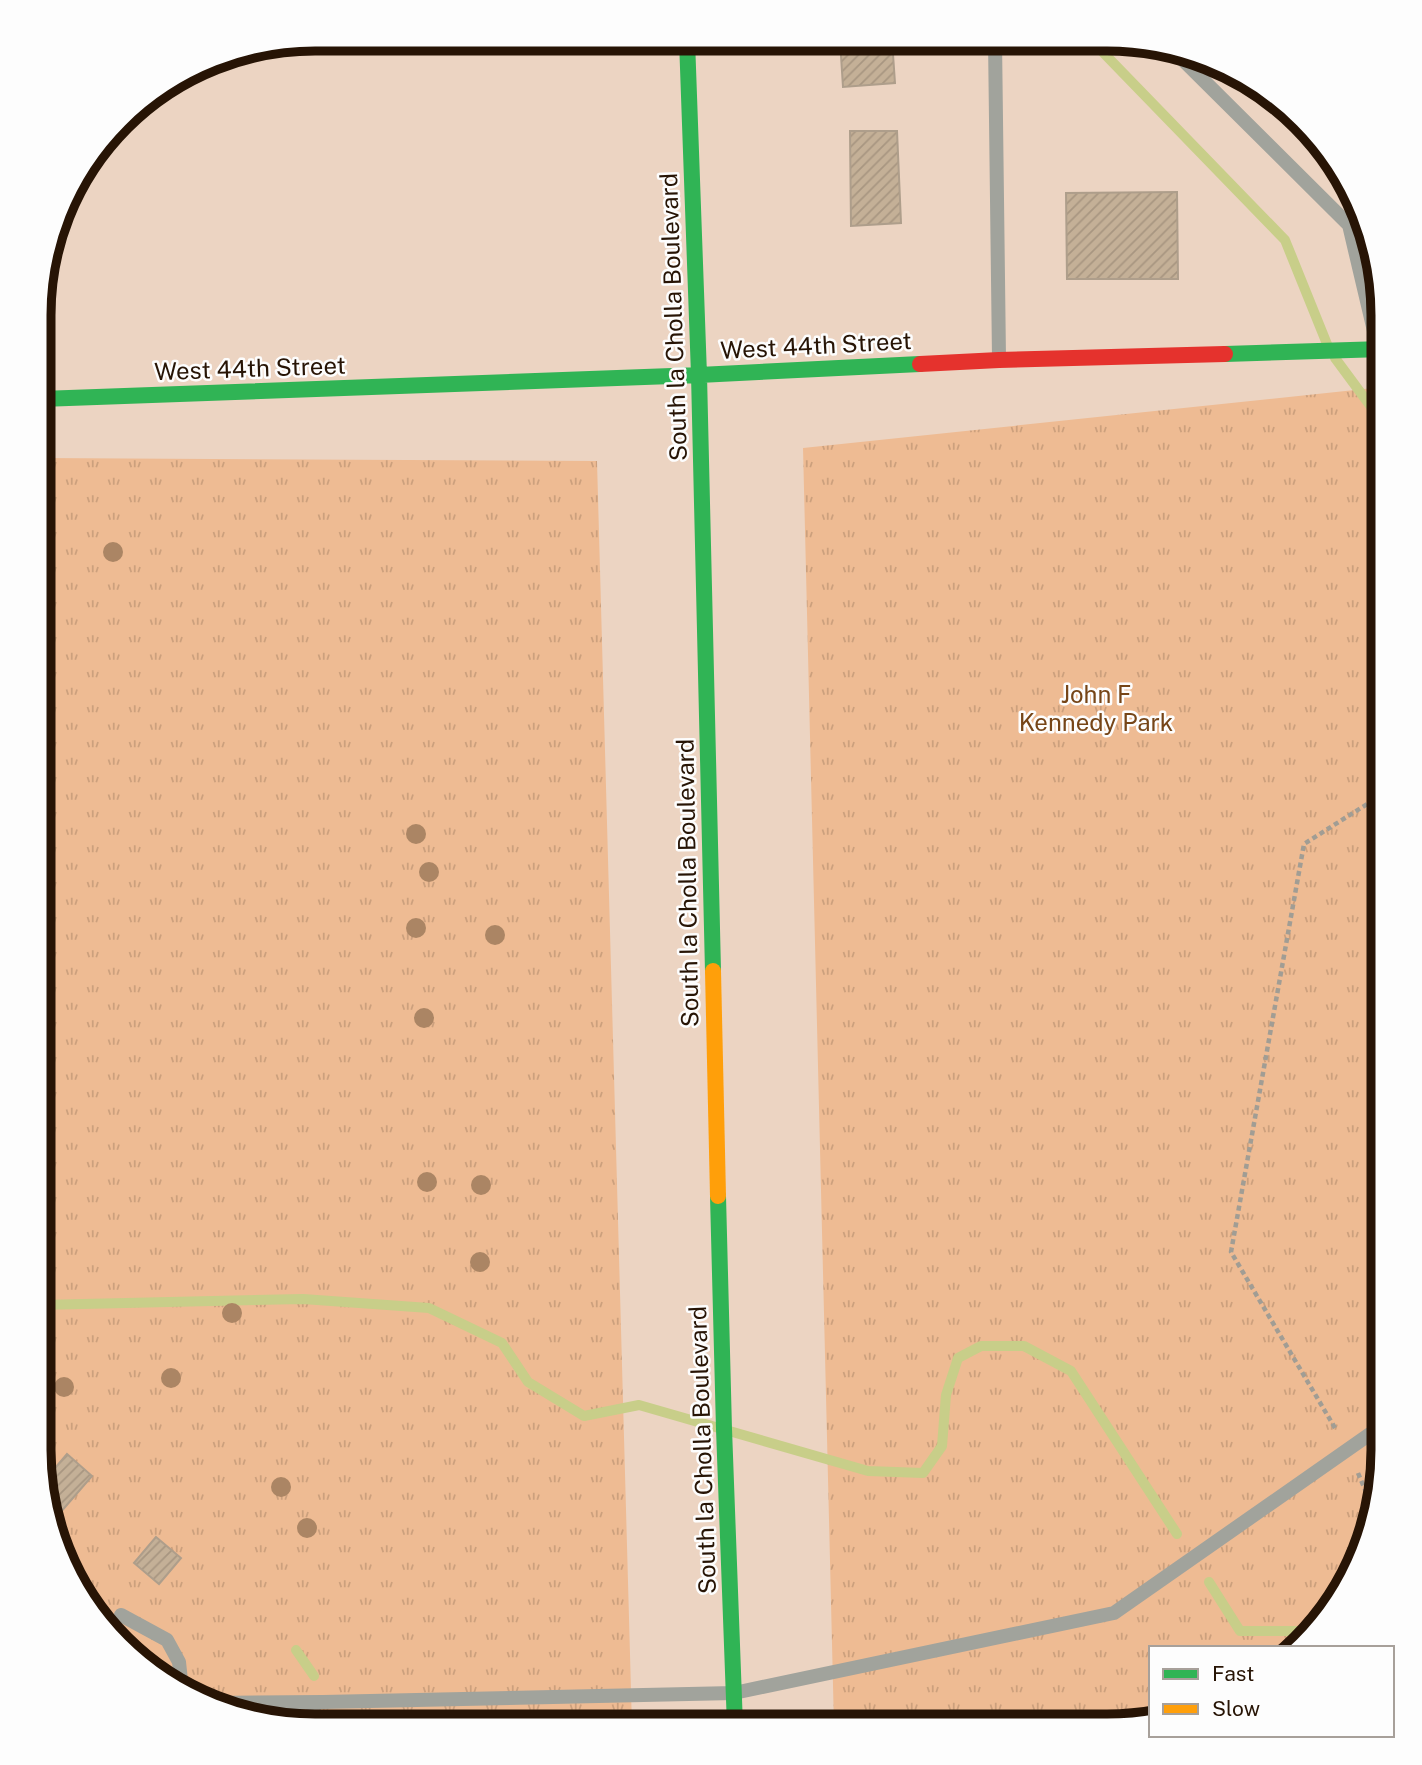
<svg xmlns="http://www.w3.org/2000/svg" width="1422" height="1765" viewBox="0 0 1422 1765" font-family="'Public Sans',sans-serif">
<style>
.grass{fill:url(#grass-tufts)}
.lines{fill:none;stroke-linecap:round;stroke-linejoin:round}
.stream{stroke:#c8ce89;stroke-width:10}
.building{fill:url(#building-hatch);stroke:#ae9e8b;stroke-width:2}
.path{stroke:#a19d94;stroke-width:4.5;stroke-dasharray:5 3.5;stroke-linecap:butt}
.lane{stroke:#a1a39c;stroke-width:14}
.fast{stroke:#30b455;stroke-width:16}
.slow{stroke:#ff9f0a;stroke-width:16}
.jam{stroke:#e5322d;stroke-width:16}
.tree{fill:#ab8564}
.labels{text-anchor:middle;stroke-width:5;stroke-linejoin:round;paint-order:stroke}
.street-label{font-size:24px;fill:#271405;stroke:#fdfdfd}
.park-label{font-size:24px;fill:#764517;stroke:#fdfdfd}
.rim{fill:none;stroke:#271405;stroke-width:9}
</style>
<defs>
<pattern id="grass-tufts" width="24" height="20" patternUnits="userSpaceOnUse" patternTransform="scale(1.75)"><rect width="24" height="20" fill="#eebb93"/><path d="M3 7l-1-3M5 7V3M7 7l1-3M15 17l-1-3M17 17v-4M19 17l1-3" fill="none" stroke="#cca07d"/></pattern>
<pattern id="building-hatch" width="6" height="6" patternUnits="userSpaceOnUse" patternTransform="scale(1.75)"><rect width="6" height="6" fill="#c4b097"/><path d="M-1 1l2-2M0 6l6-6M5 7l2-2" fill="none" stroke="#a89681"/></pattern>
</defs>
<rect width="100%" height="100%" fill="#ecd4c2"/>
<!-- grass -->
<path class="grass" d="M1383 387V1469L1369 1539 1337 1603 1290 1648H1151V1718L1125 1726H834L803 448Z
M41 458 597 461 632 1726H296L226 1712 162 1680 75 1588 48 1522 39 1451Z"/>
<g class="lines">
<!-- stream -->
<path class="stream" d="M1092 41 1285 240 1327 344
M1335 358 1383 423
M39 1305 303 1299 429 1308 502 1343 528 1382 584 1416 639 1405 868 1471 923 1473 942 1446 946 1395 958 1358 981 1346H1024L1071 1371 1177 1534
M1209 1582 1240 1631H1308
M296 1650 314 1676"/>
</g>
<!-- building -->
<path class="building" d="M840 40H892L895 83 843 87Z
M850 131H897L901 223 851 226Z
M1177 192 1178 279H1067L1066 193Z
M67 1454 92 1476 59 1514 45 1502 43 1482Z
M156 1537 181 1558 159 1584 134 1563Z"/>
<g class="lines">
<!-- path -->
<path class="path" d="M1335 1428 1231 1252 1304 844 1383 794
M1358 1473 1374 1511"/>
<!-- lane -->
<path class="lane" d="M995 40 999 358
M1177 54 1349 225 1378 348
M121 1615 167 1640 179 1662 182 1690
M209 1703 323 1702 734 1693 1114 1613 1370 1434
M310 1726 315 1703"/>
<!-- fast -->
<path class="fast" d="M687 40 699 375 713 971
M1225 354 1383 349
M41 399 699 375 920 364
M718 1196 724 1429 735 1726"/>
<!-- slow -->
<path class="slow" d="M713 971 718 1196"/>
<!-- jam -->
<path class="jam" d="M920 364 999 360 1225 354"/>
</g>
<!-- trees -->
<g class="tree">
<circle cx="113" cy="552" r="10"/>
<circle cx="416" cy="834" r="10"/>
<circle cx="429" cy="872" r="10"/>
<circle cx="416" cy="928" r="10"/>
<circle cx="495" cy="935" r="10"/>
<circle cx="424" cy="1018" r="10"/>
<circle cx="427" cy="1182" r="10"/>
<circle cx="481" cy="1185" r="10"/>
<circle cx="480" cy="1262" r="10"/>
<circle cx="232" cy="1313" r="10"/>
<circle cx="171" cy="1378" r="10"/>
<circle cx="64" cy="1387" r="10"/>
<circle cx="281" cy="1487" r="10"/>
<circle cx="307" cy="1528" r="10"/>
</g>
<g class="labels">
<!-- street labels -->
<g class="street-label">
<text transform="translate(674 317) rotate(-92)" y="8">South la Cholla Boulevard</text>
<text transform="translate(816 346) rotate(-3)" y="8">West 44th Street</text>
<text transform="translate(250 369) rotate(-2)" y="8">West 44th Street</text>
<text transform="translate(688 883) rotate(-91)" y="8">South la Cholla Boulevard</text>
<text transform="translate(703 1450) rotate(-92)" y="8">South la Cholla Boulevard</text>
</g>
<!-- park labels -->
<g class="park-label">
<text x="1096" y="703">John F<tspan x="1096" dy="28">Kennedy Park</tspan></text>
</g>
</g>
<!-- crop -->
<path d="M0 0H1422V1765H0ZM315 51H1107A264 264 0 0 1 1371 315V1450A264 264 0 0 1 1107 1714H315A264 264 0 0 1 51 1450V315A264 264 0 0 1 315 51Z" fill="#fdfdfd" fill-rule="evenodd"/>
<path class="rim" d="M315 51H1107A264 264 0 0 1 1371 315V1450A264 264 0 0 1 1107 1714H315A264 264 0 0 1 51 1450V315A264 264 0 0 1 315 51Z"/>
<!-- legend -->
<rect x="1149" y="1646" width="245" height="91" fill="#fdfdfd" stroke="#a7a09a" stroke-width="2"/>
<rect x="1163" y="1669" width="35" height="10" fill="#30b455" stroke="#a7a09a" stroke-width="2"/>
<text x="1212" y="1681" font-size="21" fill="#271405">Fast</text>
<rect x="1163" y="1704" width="35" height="10" fill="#ff9f0a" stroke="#a7a09a" stroke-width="2"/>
<text x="1212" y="1716" font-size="21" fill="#271405">Slow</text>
</svg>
